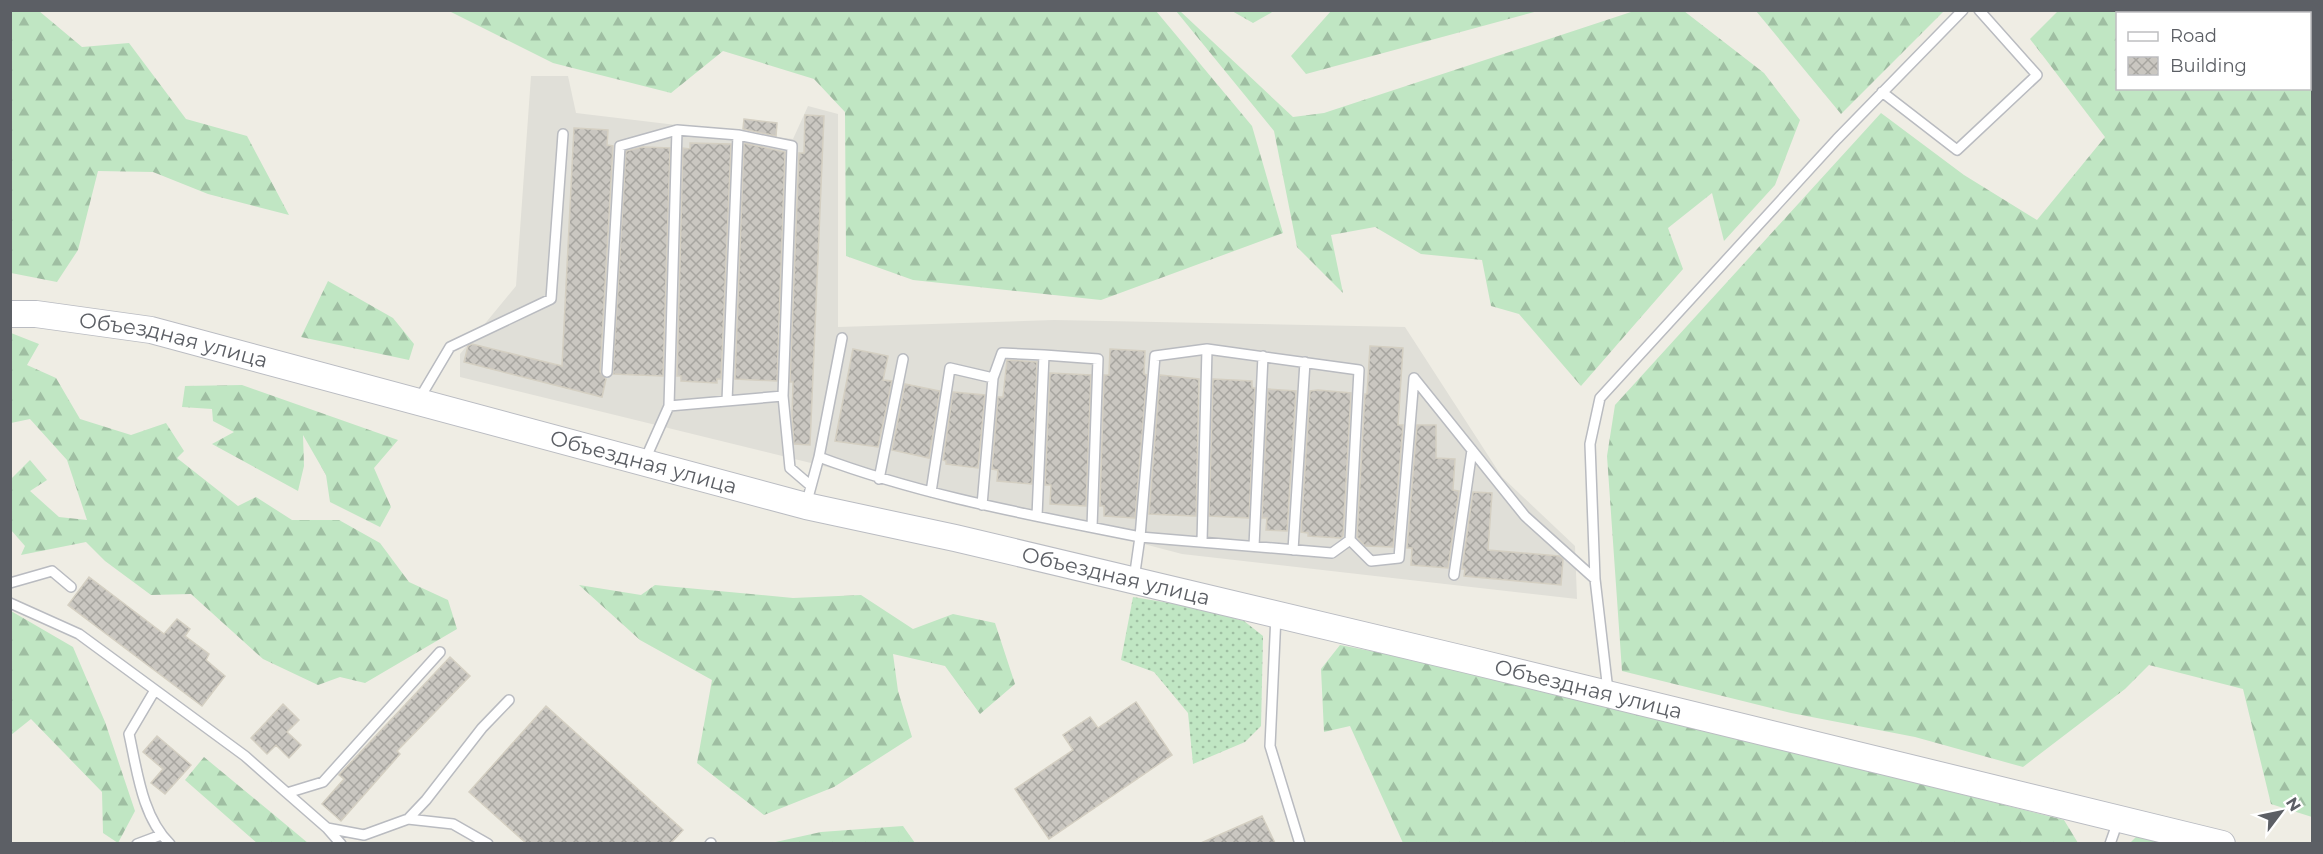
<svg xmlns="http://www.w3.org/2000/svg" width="2323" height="854" viewBox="0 0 2323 854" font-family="Montserrat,sans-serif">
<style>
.industrial{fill:#e0dfd8}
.grass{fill:url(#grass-dots)}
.forest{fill:url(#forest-firs);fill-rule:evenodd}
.building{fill:url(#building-cross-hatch);stroke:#d4cfc2;stroke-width:1.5}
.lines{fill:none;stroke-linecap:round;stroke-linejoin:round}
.service-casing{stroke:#b9bbc0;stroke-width:12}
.secondary-casing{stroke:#babcc2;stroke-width:28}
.service{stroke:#fff;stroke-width:9}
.secondary{stroke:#fff;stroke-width:26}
.labels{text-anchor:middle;stroke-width:5;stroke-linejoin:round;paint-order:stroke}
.street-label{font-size:21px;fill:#5c5f65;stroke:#fff}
</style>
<defs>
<pattern id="grass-dots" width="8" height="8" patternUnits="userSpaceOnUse" patternTransform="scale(1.5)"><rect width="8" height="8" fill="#c0e6c3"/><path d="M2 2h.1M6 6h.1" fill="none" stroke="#9fbea2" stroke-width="1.8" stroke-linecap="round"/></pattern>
<pattern id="forest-firs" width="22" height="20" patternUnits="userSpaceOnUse" patternTransform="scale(1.5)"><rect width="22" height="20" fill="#c0e6c3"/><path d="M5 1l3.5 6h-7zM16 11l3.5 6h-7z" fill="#9fbea2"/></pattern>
<pattern id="building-cross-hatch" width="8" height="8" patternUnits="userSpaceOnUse" patternTransform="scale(1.5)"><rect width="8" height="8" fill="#cac7c1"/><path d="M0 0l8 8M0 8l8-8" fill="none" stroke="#a7a5a0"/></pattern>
</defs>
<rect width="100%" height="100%" fill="#efede4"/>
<!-- industrial -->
<path class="industrial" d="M531 76H568L576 113 793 139 808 106 838 114V327L1054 320 1405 327 1502 477 1575 546 1577 599 1182 554 1037 516 982 505 460 377V354L516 286Z"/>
<!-- grass -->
<path class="grass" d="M1133 597 1188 606 1244 621 1263 636 1261 726 1245 742 1193 764 1188 713 1154 672 1121 660Z"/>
<!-- forest -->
<path class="forest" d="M10 11H39L82 47 129 43 186 119 247 136 289 215 208 194 153 172 98 171 78 250 57 282 11 273Z
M449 11H1156L1252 126 1283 233 1101 300 913 280 846 256 845 112 814 79 723 51 671 93 553 63Z
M1176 11H1180L1293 117 1324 113 1634 11H1684L1764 73 1800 120 1775 185 1724 241 1712 193 1668 228 1683 269 1581 386 1519 314 1491 306 1482 260 1421 254 1375 227 1331 235 1343 293 1297 247 1274 131Z
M1232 11H1274L1253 23Z
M1331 11V10L1538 11 1306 74 1291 56Z
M1756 11H1944L1841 114Z
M2058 11H2312V817L2271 804 2243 689 2149 665 2125 689 2023 767 1915 737 1791 713 1622 671 1607 456 1615 405 1881 113 1964 175 2037 220 2105 137 2030 39ZM2118 14H2310V88H2118Z
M328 281 393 318 414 344 409 360 301 337Z
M11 333 39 344 27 365 56 378 80 419 131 435 166 423 184 451 177 458 238 506 256 497 292 520H339L380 543 409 582 448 600 457 629 365 683 340 677 318 685 263 659 191 594 151 595 105 561 86 542 21 555 25 546 11 530V479L30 460 47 480 30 491 59 517 87 520 67 460 30 419 11 423Z
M242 385 398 440 374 468 391 507 380 527 330 502 326 475 303 435 304 466 298 491 212 444 234 432 213 421 212 409 182 407 185 386Z
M579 585 641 595 655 585 793 598 861 595 913 629 953 614 995 623 1015 684 980 714 945 666 893 654 898 691 912 737 834 787 764 815 697 763 712 680 640 640Z
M11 611 73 647 105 722 135 811 118 843 103 833 102 792 31 719 11 735Z
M1340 645 1479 672 2064 820 2078 843H1403L1350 726 1324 732 1321 669Z
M204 757 308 843H257L185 780Z
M903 826 915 843H771L821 832Z
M2147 826 2206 844H2129Z"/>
<!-- building -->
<path class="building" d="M805 115 824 116 810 445 794 444 792 416 793 382H790L799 153H804Z
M744 119 777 123 776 136 743 129Z
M574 128 608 130 607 145 613 146 600 372 606 379 602 397 464 362 468 346 472 344 562 366Z
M690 143 731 144 721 379H717V383L681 381V376H677L683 148 690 149Z
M744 143 785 152 777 381 735 379Z
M643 147 670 148 663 376 613 374 626 151Z
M1370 346 1403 348 1398 425H1403L1393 547 1365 546 1357 537 1365 394H1367Z
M853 349 888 356 883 380 892 381 878 447 835 441Z
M1110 349 1145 351 1144 374 1147 375 1135 518 1104 516V506H1100L1104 375H1109Z
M1007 360 1037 362 1032 484 997 481 998 470 992 469 998 397H1003Z
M1050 373 1091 375 1086 506 1050 504 1051 485H1045Z
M1160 375 1199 379 1196 516H1194L1149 514Z
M1213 379 1252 381V388H1255L1249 518 1209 516Z
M905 384 940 391 929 458 892 450Z
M1268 389 1296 391 1287 531 1266 530 1267 518H1262Z
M1318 390 1351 393 1343 536 1341 538 1308 536V533L1301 532 1310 391Z
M953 392 985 395 978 468 946 464V461L943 460Z
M1417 425H1436V458L1455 459 1453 490 1459 491 1448 568 1411 565 1412 548H1407Z
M1473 492 1492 493 1488 550 1559 556 1563 559 1561 585 1464 576 1465 569H1462Z
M89 577 164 634 177 619 190 629 185 636 209 654 206 660 225 676 202 706 68 605Z
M450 657 470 676 397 751 400 754 341 821 322 804 344 779 339 775Z
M1136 702 1172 755 1049 839 1015 789 1073 750 1063 735 1090 717 1098 728Z
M283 704 299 720 287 732 301 745 289 758 276 745 267 754 251 738Z
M546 706 683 830 671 843H526L469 792Z
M157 736 191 765 165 794 151 783 163 769 143 752Z
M1262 816 1275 843H1201Z"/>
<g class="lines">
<!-- service casing -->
<g class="service-casing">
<path id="service" d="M1882 92 1957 150 2037 75 1979 10
M1044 355 1098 359 1092 527
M607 372 620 146 677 130
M993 378 1002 353 1044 355 1037 516
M1414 378 1525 516 1595 579
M783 396 790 468 811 486
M418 401 450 347 551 299 563 134
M669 406 677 130 738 135
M819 457 842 338
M644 462 669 406 783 396 792 146 738 135 727 401
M879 479 903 359
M931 492 950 368 993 378 982 505
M806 505 819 457C923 496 1031 515 1140 537L1155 356 1207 349 1202 542
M1350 540 1371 561 1399 558 1414 378
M1254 546 1263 356
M1293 550 1305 362
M1454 575 1472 450
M1134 579 1140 537 1332 553 1350 540 1359 370 1207 349
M10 583 52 571 71 587
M10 603 79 634 245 756 287 793 323 782 440 652
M1276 615 1270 746 1300 844
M155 690 129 734C137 770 142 817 170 844
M1608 691 1595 579 1590 444 1600 398 1837 139 1963 10
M287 793 327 828 364 835 408 819 426 800 482 728 509 700
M408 819 453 824 488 844
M327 828 341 844
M137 844 161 835
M710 844 711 843
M2110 844 2118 821"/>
</g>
<!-- secondary casing -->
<g class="secondary-casing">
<g id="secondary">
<path id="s1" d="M10 314H36L151 330 806 506 955 538 1468 660 2222 844"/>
</g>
</g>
<!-- service -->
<use href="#service" class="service"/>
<!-- secondary -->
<use href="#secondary" class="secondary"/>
</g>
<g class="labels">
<!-- street labels -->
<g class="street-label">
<text dy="7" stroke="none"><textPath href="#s1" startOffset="166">Объездная улица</textPath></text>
<text dy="7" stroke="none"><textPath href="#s1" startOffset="652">Объездная улица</textPath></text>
<text dy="7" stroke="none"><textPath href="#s1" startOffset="1138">Объездная улица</textPath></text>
<text dy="7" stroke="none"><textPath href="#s1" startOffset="1624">Объездная улица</textPath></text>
</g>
</g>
<!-- border -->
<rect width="2323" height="854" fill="none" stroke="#5c5f65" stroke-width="24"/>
<!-- legend -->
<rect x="2116" y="12" width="195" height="78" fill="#ffffff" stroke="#bebfc1" stroke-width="1.5"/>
<rect x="2128" y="32" width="30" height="9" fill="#ffffff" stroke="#bebfc1" stroke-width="1.5"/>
<text x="2170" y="42" font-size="18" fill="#5c5f65">Road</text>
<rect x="2128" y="57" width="30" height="18" fill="url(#building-cross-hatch)" stroke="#bebfc1" stroke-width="1.5"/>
<text x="2170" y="72" font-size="18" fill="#5c5f65">Building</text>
<!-- north arrow -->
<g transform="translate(2281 812) rotate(58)" stroke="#ffffff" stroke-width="4.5" paint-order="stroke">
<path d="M0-4.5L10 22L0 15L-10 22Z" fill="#5c5f65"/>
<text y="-9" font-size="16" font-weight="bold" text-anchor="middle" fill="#5c5f65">N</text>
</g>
</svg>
